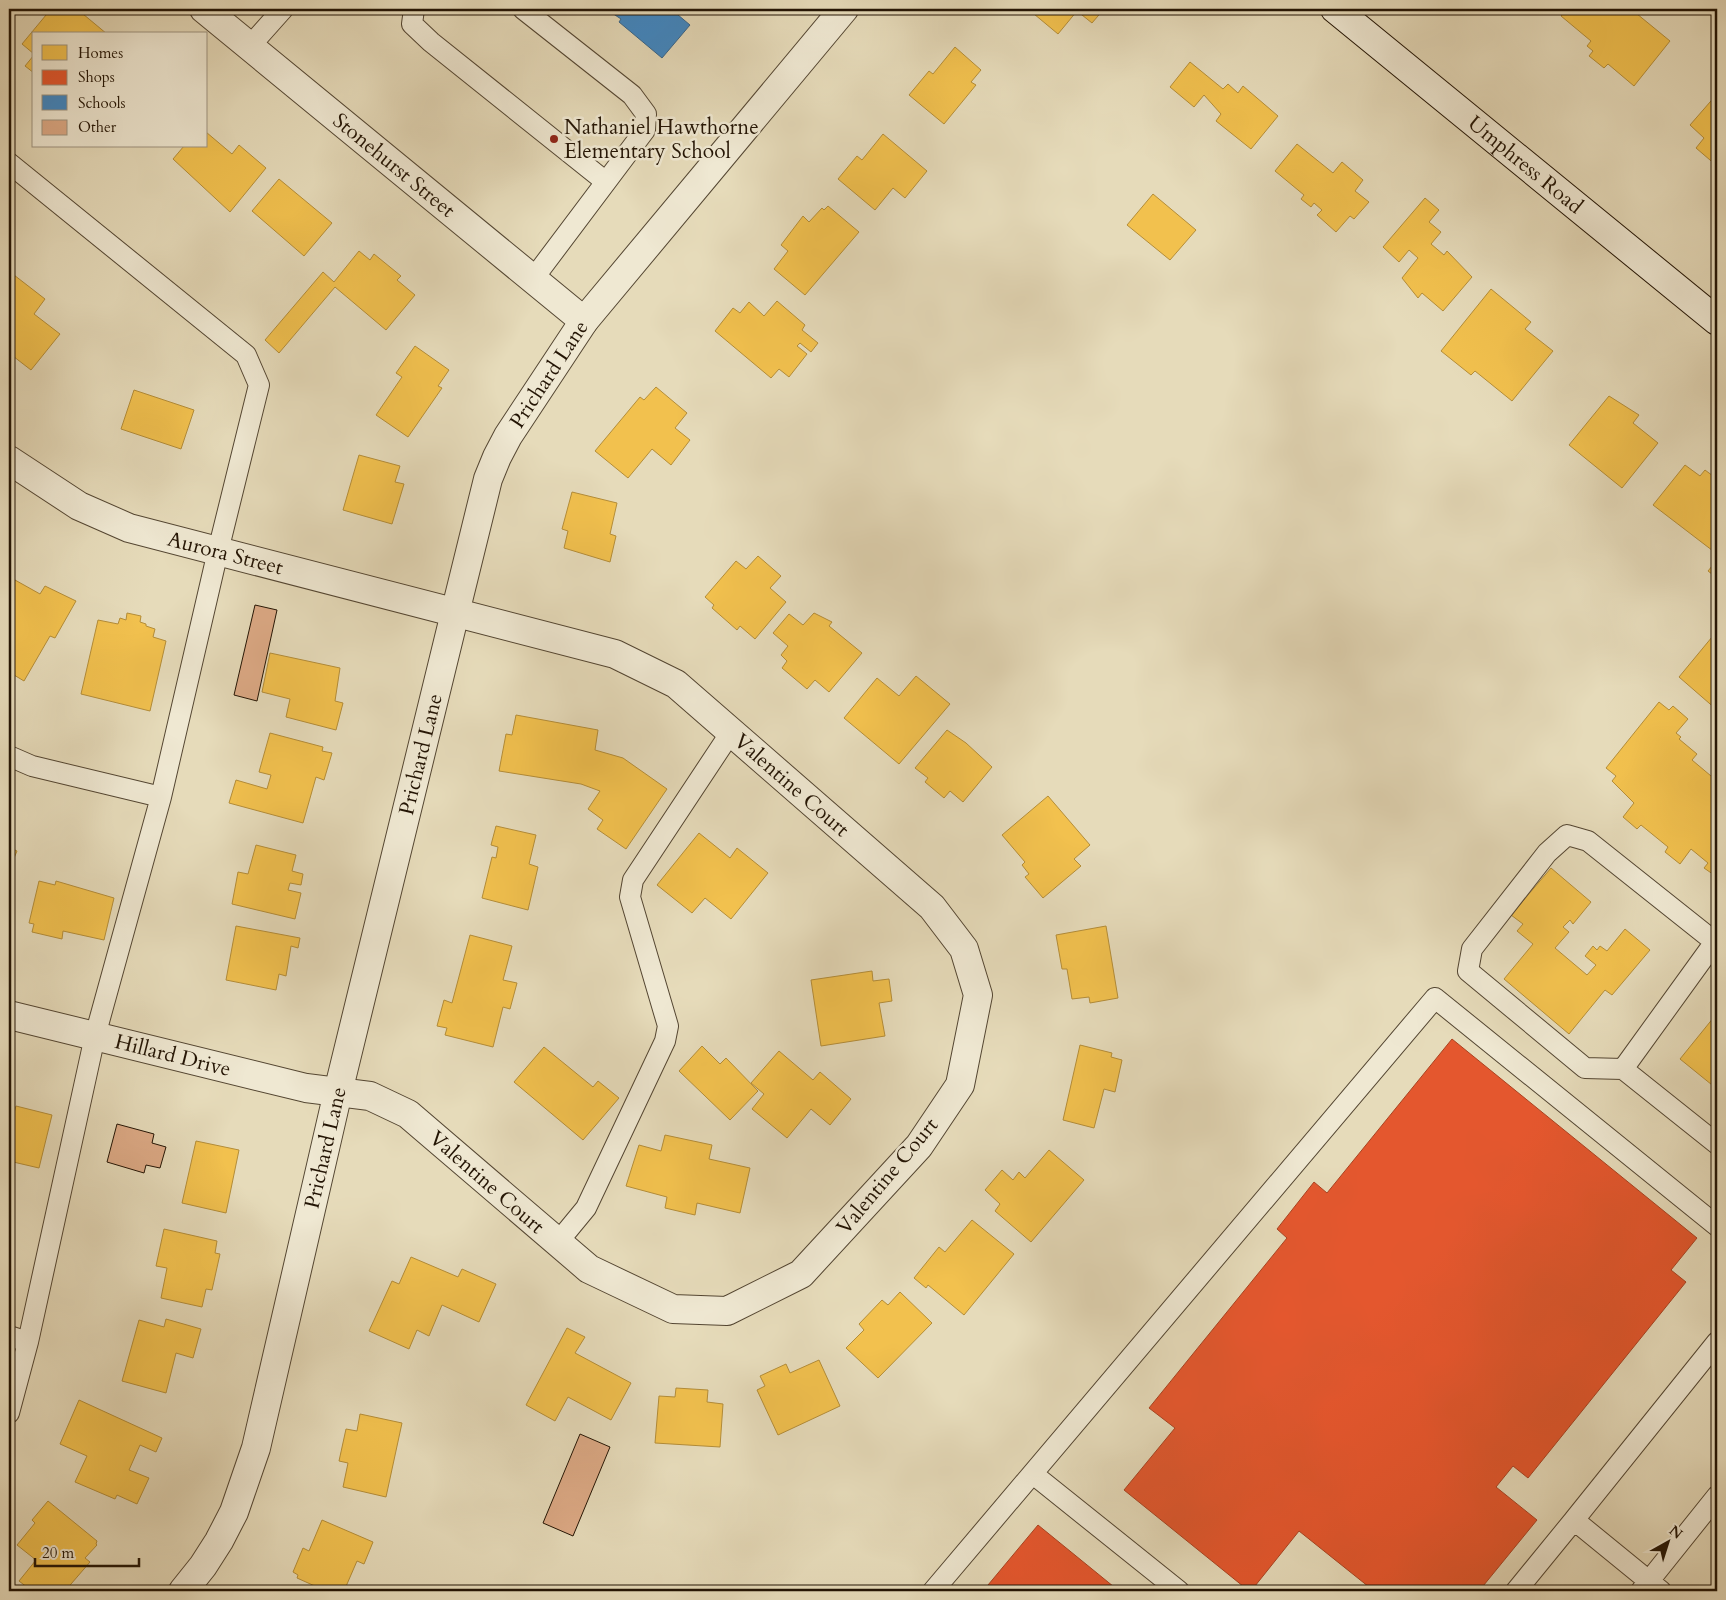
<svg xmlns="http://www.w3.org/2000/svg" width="1726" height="1600" viewBox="0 0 1726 1600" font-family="Cardo,serif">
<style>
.homes{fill:#f2c14e;stroke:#b48d38}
.shops{fill:#e4572e;stroke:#aa4321}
.schools{fill:#3f88c5;stroke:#37658b}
.building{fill:#ddaa86;stroke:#231404}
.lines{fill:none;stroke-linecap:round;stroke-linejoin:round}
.lane-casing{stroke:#544632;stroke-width:22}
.street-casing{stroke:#544632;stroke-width:30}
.secondary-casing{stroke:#231404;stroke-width:30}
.lane{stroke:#efe8d2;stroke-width:20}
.street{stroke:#efe8d2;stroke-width:28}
.secondary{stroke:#efe8d2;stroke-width:28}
.poi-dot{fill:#8f2418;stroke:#efe8d2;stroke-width:2}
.labels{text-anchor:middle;stroke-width:5;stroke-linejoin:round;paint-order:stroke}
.poi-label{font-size:21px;fill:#231404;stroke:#efe8d2;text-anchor:start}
.street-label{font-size:21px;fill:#231404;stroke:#efe8d2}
</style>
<rect width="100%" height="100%" fill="#e6dbba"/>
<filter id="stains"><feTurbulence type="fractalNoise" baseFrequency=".004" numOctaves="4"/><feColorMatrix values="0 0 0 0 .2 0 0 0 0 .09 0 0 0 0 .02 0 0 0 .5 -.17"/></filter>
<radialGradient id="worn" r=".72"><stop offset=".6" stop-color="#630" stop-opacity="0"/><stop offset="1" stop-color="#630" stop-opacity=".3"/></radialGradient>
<!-- homes -->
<path class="homes" d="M51 9H77L107 34H34V54L22 44Z
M1028 9H1104L1092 23 1077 11 1058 34Z
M1567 9H1618L1620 11 1622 9H1631L1670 41 1634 86 1608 64 1604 68 1589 56 1593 51 1587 46 1591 41 1561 16Z
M955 47 981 70 971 82 976 85 944 124 909 95 929 71 933 74Z
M34 55V73L25 66Z
M1190 62 1223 89 1228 84 1238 93 1243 86 1278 116 1251 149 1216 121 1221 114 1204 95 1194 107 1170 87Z
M1717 94V166L1696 148 1704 138 1690 125Z
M206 132 232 154 239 145 266 168 230 212 173 159 184 146H206Z
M883 134 927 171 905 198 893 188 875 210 838 179 857 156 862 160Z
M1297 144 1333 173 1342 162 1363 180 1355 191 1369 202 1354 219 1350 216 1336 232 1317 215 1322 210 1314 203 1311 207 1301 199 1304 195 1275 171Z
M279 179 332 223 304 256 252 211Z
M1153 194 1196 230 1170 260 1127 225Z
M1425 198 1439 210 1429 222 1441 232 1431 244 1444 255 1447 251 1472 277 1443 311 1422 293 1418 298 1402 278 1418 258 1409 250 1399 262 1383 247Z
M828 206 859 232 805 295 774 269 788 251 781 245 803 216 809 222 822 208 824 210Z
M359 251 370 260 374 254 401 276 397 280 415 295 386 330 335 287 279 353 265 340 323 272 334 282Z
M14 275 45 299 34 314 60 334 31 370 9 353V280L10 281Z
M1491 289 1531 322 1525 329 1553 351 1512 401 1475 371 1471 375 1441 351Z
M777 301 805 325 802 330 818 343 811 352 800 343 797 346 807 354 789 377 779 369 771 378 715 331 733 308 740 313 749 302 764 316Z
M415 346 449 370 438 386 442 388 408 437 376 415 402 377 396 373Z
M656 387 687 413 675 428 690 440 671 465 652 449 628 478 595 451 640 397 644 400Z
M134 390 194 410 181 449 121 429Z
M1609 396 1639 415 1633 423 1658 443 1622 488 1569 445Z
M359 455 400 466 395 482 404 484 392 524 343 510Z
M1685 465 1700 476 1705 470 1717 479V554L1653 505Z
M572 492 617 503 610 534 616 536 610 562 564 548 568 531 562 529Z
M758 556 781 576 770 588 786 602 755 639 740 626 737 630 712 608 714 605 705 597 736 561 746 569Z
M1717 560V578L1708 571Z
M15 580 40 594 45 586 76 601 55 638 50 636 24 681 9 672V591Z
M127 613 141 616 140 622 146 624V626L155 629 153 637 166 641 150 711 81 694 98 620 118 624 120 618 126 620Z
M814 613 832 622 829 626 862 653 829 692 815 680 807 689 782 668 787 661 781 655 788 646 773 633 789 614 803 625Z
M1717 631V710L1679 677Z
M270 653 340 668 335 701 343 703 336 730 286 717 290 699 262 692Z
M916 676 950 704 899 764 844 718 877 678 899 696Z
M1659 702 1669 710 1673 706 1688 719 1676 733 1681 737 1679 739 1697 754 1692 760 1717 781V877L1704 868 1708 863 1691 849 1680 864 1665 852 1668 847 1641 825 1637 829 1623 817 1634 803 1612 781 1616 776 1606 768Z
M516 715 598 730 595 750 623 758 667 789 626 849 597 829 603 820 588 809 600 791 581 784 499 771 506 734 512 735Z
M947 730 966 743 992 767 963 802 950 791 944 798 925 782 928 778 915 768Z
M270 733 323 747 322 751 332 753 324 780 316 777 303 823 229 803 236 780 267 789 271 775 259 772Z
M1048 796 1090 845 1074 859 1081 866 1043 898 1025 877 1029 874 1022 865 1025 862 1002 835Z
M496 826 536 835 529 864 538 867 528 910 482 898 492 857 496 858 498 847 491 845Z
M699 833 730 858 737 848 768 873 731 919 705 898 692 913 657 885Z
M256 845 296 855 292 871 303 874 301 885 290 883 288 890 301 893 295 919 232 904 238 872 248 874Z
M9 847 17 851 9 870Z
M1551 868 1591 902 1573 924 1570 920 1563 927 1569 932 1555 948 1587 975 1596 965 1585 956 1593 946 1597 950 1600 946 1607 951 1625 929 1650 950 1612 995 1605 990 1569 1034 1504 979 1533 944 1517 931 1523 924 1511 915Z
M39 881 55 885 56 881 114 898 104 940 63 931 62 939 32 932 34 924 29 923Z
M236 926 300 938 298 948 291 946 286 976 279 974 276 990 226 980Z
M1106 926 1118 998 1090 1003 1089 997 1072 999 1067 969H1062L1056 935Z
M470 935 512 946 503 980 517 983 510 1009 503 1007 493 1047 445 1035 447 1028 437 1026 444 1000 452 1003Z
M872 971 873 981 889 979 892 1001 879 1003 885 1036 821 1046 811 980Z
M1714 1017 1717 1020V1089L1680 1059Z
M1080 1045 1112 1053 1111 1057 1122 1060 1115 1092 1104 1089 1094 1128 1063 1120Z
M702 1046 720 1064 726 1058 758 1091 730 1120 679 1071Z
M544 1047 593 1087 598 1081 619 1098 583 1140 514 1082Z
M779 1051 813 1080 820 1072 851 1099 830 1125 811 1109 787 1138 752 1109 764 1094 751 1083Z
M16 1106 52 1115 39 1168 9 1161V1111L14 1113Z
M665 1135 712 1145 709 1159 750 1168 740 1213 697 1203 695 1215 665 1208 667 1197 626 1186 639 1145 661 1151Z
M196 1141 239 1150 226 1213 182 1203Z
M1049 1150 1084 1180 1031 1242 995 1211 1000 1204 985 1190 1002 1170 1013 1180 1019 1172 1025 1178Z
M972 1220 1014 1254 964 1315 928 1285 926 1288 914 1278 939 1247 945 1252Z
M164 1229 217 1241 215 1253 220 1254 212 1290 206 1289 202 1307 161 1298 167 1268 156 1266Z
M411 1257 458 1277 462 1269 496 1284 479 1322 442 1305 429 1336 417 1330 409 1349 369 1331 392 1281 399 1284Z
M900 1292 932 1323 878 1378 846 1348 864 1330 859 1324 882 1300 888 1305Z
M166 1319 201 1329 193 1358 176 1353 166 1393 122 1381 139 1320 164 1327Z
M567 1328 585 1337 575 1353 631 1383 611 1420 568 1397 555 1421 526 1405Z
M819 1360 840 1406 778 1435 757 1390 765 1386 760 1376 786 1364 790 1373Z
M676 1388 708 1390 707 1402 723 1404 720 1447 655 1443 659 1396 675 1397Z
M79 1400 162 1438 156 1452 140 1445 129 1470 149 1478 137 1504 117 1495 115 1499 75 1482 87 1456 60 1444Z
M360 1414 402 1423 386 1497 343 1487 348 1463 339 1461 346 1429 357 1431Z
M48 1501 97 1541 96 1544 97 1545 85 1558 90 1562 65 1591H32L19 1581 36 1560 17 1545 35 1523 32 1520Z
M322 1520 373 1542 364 1564 357 1561 344 1591H326L297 1578 298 1575 293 1572 303 1548 309 1551Z"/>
<!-- shops -->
<path class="shops" d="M1452 1039 1697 1238 1671 1270 1686 1282 1528 1478 1513 1466 1496 1487 1537 1520 1479 1591H1374L1299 1531 1251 1591H1249L1124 1490 1175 1428 1149 1408 1287 1238 1277 1229 1314 1182 1327 1193Z
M1038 1525 1119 1591H983Z"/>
<!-- schools -->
<path class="schools" d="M606 9H621L626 13 630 9H671L690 25 662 58 619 22 621 19Z"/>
<!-- building -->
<path class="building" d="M255 605 277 610 257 701 234 695Z
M117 1124 154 1134 152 1143 166 1147 160 1168 146 1165 144 1173 107 1162Z
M580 1434 610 1447 573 1536 543 1523Z"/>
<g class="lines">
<!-- lane casing -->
<g class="lane-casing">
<path id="lane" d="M414 9 412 24 431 42 606 182
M523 9 632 95 646 114 645 130 533 279
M250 46 283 9
M9 163 246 355 259 385 218 551 161 797 95 1036 28 1342 9 1413
M9 756 32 766 161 797
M1717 939 1623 1069 1717 1144
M1623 1069 1585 1068 1468 971 1472 949 1547 853 1567 835 1588 841 1715 942
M558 1242 586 1208 665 1041 668 1026 630 897 633 880 731 732
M9 1336 28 1342
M1033 1474 1179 1591
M933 1591 1435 998 1717 1226
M1516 1591 1574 1520
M1641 1591 1717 1496
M1661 1591 1574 1520 1717 1342"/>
</g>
<!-- street casing -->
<g class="street-casing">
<g id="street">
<path id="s1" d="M204 9 584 321"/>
<path id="s2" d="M9 460 79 506 129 528 615 654 676 684 932 907 964 949 978 995 960 1085 919 1146 801 1274 727 1311 673 1309 589 1269 408 1114 370 1096 306 1088 9 1015"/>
<path id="s3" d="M183 1591 203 1566 219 1541 234 1512 256 1448 338 1092 455 613 488 479 497 457 508 436 584 321 844 9"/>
</g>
</g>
<!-- secondary casing -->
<g class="secondary-casing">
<g id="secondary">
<path id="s4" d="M1335 9 1717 321"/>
</g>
</g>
<!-- lane -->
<use href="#lane" class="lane"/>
<!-- street -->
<use href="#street" class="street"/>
<!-- secondary -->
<use href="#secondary" class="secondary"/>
</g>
<!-- markers -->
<circle class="poi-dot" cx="554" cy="139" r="5"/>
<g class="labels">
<!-- poi labels -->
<g class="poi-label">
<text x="564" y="134">Nathaniel Hawthorne<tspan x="564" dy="24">Elementary School</tspan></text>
</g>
<!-- street labels -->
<g class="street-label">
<text dy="7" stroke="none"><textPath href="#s1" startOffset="246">Stonehurst Street</textPath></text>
<text dy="7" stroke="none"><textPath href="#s4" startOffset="246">Umphress Road</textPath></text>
<text dy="7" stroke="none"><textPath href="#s3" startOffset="1280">Prichard Lane</textPath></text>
<text dy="7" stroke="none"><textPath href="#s2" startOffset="238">Aurora Street</textPath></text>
<text dy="7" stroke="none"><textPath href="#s3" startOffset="875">Prichard Lane</textPath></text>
<text dy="7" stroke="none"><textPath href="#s2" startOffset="862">Valentine Court</textPath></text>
<text transform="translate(173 1055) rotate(14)" y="7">Hillard Drive</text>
<text dy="7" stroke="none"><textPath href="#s3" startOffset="470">Prichard Lane</textPath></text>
<text transform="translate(887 1176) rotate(-50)" y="7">Valentine Court</text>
<text transform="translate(487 1182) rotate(41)" y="7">Valentine Court</text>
</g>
</g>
<!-- margin -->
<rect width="1726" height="1600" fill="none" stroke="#e6dbba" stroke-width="30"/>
<rect x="10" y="10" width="1706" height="1580" fill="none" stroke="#231404" stroke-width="2.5"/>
<rect x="15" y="15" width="1696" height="1570" fill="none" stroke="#231404"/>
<!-- legend -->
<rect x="32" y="32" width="175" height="115" fill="#efe8d2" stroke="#9d9380"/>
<rect x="42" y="45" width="25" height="15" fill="#f2c14e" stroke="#9d9380"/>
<text x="78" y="58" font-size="15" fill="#231404">Homes</text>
<rect x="42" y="70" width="25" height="15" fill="#e4572e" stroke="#9d9380"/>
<text x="78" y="82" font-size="15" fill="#231404">Shops</text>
<rect x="42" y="95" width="25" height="15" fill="#3f88c5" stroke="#9d9380"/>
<text x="78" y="108" font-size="15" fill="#231404">Schools</text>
<rect x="42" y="120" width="25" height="15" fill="#ddaa86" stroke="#9d9380"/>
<text x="78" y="132" font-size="15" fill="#231404">Other</text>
<!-- north arrow -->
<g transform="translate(1668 1542) rotate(39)" stroke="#efe8d2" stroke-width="4" paint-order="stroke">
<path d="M0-4L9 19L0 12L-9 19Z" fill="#231404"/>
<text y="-8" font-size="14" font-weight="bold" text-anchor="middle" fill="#231404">N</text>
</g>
<!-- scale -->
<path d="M35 1558v8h104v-8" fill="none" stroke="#231404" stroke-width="2.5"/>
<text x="42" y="1558" font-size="15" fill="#231404" stroke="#efe8d2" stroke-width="4" paint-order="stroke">20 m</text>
<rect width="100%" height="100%" filter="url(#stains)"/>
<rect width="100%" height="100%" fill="url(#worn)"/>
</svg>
